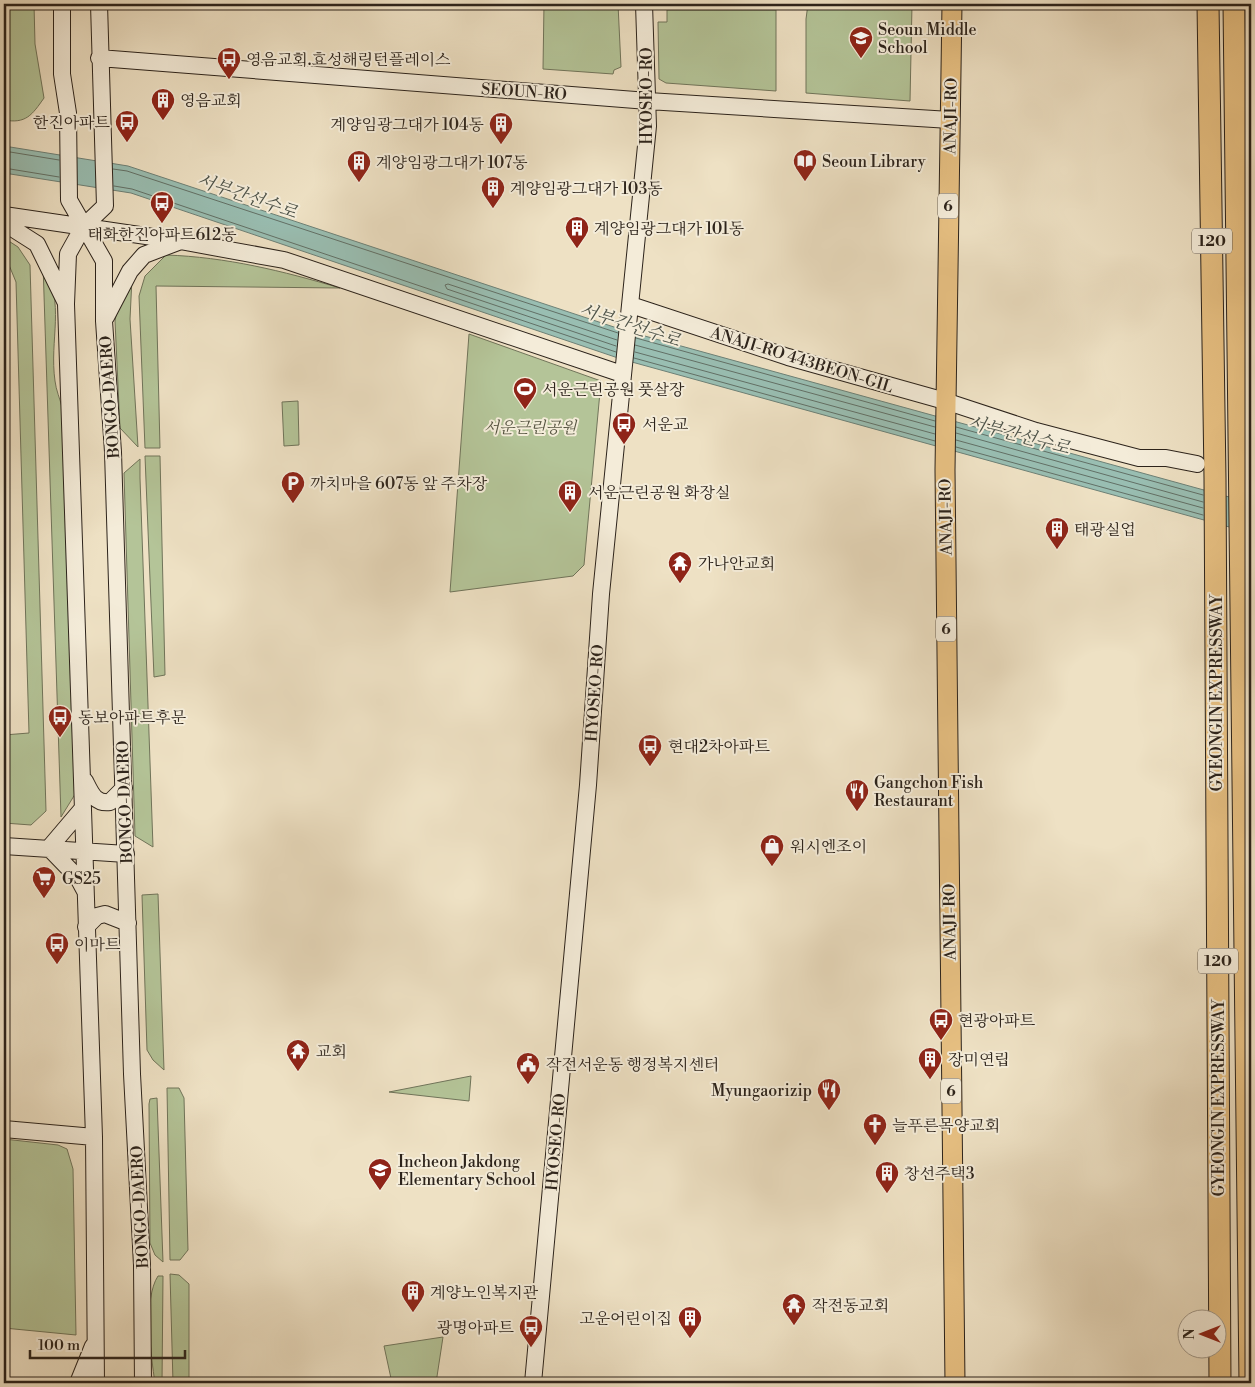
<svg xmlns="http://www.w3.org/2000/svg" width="1255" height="1387" viewBox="0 0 1255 1387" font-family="'Libre Bodoni','Noto Serif KR',serif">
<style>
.green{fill:#b4c498;stroke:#70745a}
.water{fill:#99beb2;stroke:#6d8076}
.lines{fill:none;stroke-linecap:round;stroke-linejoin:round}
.shore{stroke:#627066;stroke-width:1}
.secondary-casing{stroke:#2c231b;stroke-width:18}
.primary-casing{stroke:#2c231b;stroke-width:21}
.highway-casing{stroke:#2c231b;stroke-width:23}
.secondary{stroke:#f4ecd9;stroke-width:16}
.primary{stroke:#e7c082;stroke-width:19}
.highway{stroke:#e7c082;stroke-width:21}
.labels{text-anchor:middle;stroke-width:4;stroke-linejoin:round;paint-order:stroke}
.shield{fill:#f4ecd9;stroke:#685f54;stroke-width:1}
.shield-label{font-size:15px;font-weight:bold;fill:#2c231b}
.poi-label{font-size:16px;fill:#2c231b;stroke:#f4ecd9;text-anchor:start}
.street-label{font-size:16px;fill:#2c231b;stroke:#f4ecd9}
.park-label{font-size:16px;font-style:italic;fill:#555340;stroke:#f4ecd9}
.water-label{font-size:18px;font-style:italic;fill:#4d5248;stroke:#f4ecd9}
</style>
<rect width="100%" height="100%" fill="#eee1c4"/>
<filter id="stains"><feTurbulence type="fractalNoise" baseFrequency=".004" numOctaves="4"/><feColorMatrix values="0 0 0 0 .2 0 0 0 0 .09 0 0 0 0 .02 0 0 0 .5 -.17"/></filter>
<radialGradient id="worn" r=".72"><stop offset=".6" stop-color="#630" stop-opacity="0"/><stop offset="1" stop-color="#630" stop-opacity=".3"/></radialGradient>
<!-- green -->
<path class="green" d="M4 4H34L35 44 44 98C32 115 26 124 4 120Z
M544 4H618L621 67 614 70 613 74 543 69Z
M808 4 912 5 910 101 806 93V19Z
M667 10H776V91L666 83 659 79 658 22H667Z
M4 238 18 247 30 265 46 811 31 825 4 823V735L29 733 16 282 4 253Z
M166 255C226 257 283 271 340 288L156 286 160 448H145L139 296 145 276Z
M43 264C66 304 49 339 55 381 56 390 60 399 62 407L77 791 61 817Z
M132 278 130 319 138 447 120 428 115 321 119 299Z
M469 334 601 381 584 565 573 576 450 592Z
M298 401 299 445 284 446 282 402Z
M145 456H160L165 675 154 677Z
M140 459V478L153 847 135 836 124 473Z
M158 894 164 1070 153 1060 147 1050 142 895Z
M471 1076 469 1101 389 1092Z
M167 1088H179L184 1098 188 1250 180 1260H170Z
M157 1098 163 1262 155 1255 150 1243 149 1104 150 1099Z
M4 1139 58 1145 67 1149 73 1169 76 1335 4 1328Z
M170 1274 179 1275 189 1284V1383H173Z
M158 1276H163L162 1383H155C151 1356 143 1299 158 1276Z
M443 1337 436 1383H392L384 1346Z"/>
<!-- water -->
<path class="water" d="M4 146 128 166 623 330 1251 503V533L621 359 131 193 4 173Z"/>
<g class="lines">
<!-- shore -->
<path class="shore" d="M4 151 59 160
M4 168 59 177
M113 169 127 171 618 333
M114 186 132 189 616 352
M636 338 935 421
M635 345 935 427
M616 346 447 289 445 285 448 284 617 340
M635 352 935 434
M634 358 935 441
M956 427 1203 495
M956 433 1203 502
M956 440 1203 508
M956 447 1203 515"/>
<!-- secondary casing -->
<g class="secondary-casing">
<path id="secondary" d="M62 4V74L68 113 69 200 104 261V321L113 452 132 1074 142 1265 143 1383
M99 58 648 101 950 120
M4 215 180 241 284 260 622 374
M4 223 37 244 65 301
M631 305 788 357 945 401 1036 431 1139 458H1166L1197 464
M106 317 130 271 144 255 178 242
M85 781C91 793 95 804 110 802L124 788
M83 808 49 848 78 878 85 891
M4 846 126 854
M86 927 97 916 105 914 128 923
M4 1129 94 1137
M78 1383 93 1346
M96 1383 94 1137 66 304 68 254 83 227 105 206 99 4
M533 1383 588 785 601 594 648 126 644 4"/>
</g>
<!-- primary casing -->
<g class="primary-casing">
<path id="primary" d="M952 4 945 470 955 1383"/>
</g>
<!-- highway casing -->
<g class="highway-casing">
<path id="highway" d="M1208 4 1215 478 1220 1383
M1234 4 1250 1383"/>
</g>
<!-- secondary -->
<use href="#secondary" class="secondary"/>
<!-- primary -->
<use href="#primary" class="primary"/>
<!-- highway -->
<use href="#highway" class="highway"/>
</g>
<!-- icons -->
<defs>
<g id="school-pin" transform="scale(1.25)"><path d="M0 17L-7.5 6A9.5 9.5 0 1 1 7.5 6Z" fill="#8f2418" stroke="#f4ecd9"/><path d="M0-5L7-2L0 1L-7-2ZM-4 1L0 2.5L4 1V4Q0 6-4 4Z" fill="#fff"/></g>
<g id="bus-pin" transform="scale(1.25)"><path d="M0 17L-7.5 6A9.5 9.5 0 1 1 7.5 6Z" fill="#8f2418" stroke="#f4ecd9"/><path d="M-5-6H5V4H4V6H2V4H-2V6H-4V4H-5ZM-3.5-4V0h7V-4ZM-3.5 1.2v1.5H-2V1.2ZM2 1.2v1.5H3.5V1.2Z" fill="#fff"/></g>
<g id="building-pin" transform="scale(1.25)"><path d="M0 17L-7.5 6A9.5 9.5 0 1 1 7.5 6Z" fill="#8f2418" stroke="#f4ecd9"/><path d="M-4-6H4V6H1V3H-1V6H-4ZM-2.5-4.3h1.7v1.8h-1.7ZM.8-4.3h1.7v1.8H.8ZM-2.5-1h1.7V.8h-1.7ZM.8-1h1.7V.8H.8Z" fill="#fff"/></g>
<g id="library-pin" transform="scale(1.25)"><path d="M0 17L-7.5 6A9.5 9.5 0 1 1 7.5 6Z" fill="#8f2418" stroke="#f4ecd9"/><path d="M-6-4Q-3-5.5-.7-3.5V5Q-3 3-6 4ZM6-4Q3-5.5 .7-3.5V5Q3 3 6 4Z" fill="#fff"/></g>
<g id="stadium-pin" transform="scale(1.25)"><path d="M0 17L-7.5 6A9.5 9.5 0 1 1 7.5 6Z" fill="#8f2418" stroke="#f4ecd9"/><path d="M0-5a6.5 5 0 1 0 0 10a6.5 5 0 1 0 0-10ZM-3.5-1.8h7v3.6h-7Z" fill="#fff"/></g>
<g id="parking-pin" transform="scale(1.25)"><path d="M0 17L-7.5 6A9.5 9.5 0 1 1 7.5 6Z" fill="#8f2418" stroke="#f4ecd9"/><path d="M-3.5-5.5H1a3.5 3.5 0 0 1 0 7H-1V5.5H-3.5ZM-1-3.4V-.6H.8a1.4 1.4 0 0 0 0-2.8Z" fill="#fff"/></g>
<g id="temple-pin" transform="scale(1.25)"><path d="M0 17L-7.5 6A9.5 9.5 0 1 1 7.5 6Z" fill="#8f2418" stroke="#f4ecd9"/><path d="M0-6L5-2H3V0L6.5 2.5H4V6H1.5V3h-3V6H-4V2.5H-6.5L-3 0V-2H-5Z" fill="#fff"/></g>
<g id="restaurant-pin" transform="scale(1.25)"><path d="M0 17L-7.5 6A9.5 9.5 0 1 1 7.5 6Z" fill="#8f2418" stroke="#f4ecd9"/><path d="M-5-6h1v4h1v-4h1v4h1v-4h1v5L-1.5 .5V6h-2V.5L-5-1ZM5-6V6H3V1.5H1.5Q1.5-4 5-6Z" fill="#fff"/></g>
<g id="shop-pin" transform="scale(1.25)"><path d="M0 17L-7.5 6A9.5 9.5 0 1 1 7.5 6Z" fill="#8f2418" stroke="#f4ecd9"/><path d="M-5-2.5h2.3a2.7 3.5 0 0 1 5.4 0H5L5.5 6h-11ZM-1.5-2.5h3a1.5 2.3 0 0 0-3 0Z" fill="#fff"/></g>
<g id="supermarket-pin" transform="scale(1.25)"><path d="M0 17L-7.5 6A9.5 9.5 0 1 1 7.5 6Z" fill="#8f2418" stroke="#f4ecd9"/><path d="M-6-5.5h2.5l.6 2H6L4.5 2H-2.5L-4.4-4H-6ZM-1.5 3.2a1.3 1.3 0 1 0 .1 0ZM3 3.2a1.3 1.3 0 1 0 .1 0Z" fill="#fff"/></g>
<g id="civic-pin" transform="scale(1.25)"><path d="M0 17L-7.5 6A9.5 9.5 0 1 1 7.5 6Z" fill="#8f2418" stroke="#f4ecd9"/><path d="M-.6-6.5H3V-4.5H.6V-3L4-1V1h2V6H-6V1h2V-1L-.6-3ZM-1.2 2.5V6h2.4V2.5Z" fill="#fff"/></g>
<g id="church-pin" transform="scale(1.25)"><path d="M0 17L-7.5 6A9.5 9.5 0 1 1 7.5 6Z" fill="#8f2418" stroke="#f4ecd9"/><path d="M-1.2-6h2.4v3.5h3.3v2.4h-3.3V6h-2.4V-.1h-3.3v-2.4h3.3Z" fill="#fff"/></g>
</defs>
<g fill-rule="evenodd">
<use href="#school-pin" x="861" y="38"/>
<use href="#bus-pin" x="229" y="59"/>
<use href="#building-pin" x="163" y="100"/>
<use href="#bus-pin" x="127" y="122"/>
<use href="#building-pin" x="501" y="124"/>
<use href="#library-pin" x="805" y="161"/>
<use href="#building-pin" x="359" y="162"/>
<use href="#building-pin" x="493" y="188"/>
<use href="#bus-pin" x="162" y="203"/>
<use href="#building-pin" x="577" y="228"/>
<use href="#stadium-pin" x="525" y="389"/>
<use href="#bus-pin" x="624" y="424"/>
<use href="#parking-pin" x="293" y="483"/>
<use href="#building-pin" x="570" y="492"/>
<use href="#building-pin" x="1057" y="529"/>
<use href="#temple-pin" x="680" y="563"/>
<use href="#bus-pin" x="60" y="717"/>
<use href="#bus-pin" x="650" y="746"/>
<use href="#restaurant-pin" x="857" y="791"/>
<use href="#shop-pin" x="772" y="846"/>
<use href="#supermarket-pin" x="44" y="878"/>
<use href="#bus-pin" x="57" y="944"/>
<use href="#bus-pin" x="941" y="1020"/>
<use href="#temple-pin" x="298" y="1051"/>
<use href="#building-pin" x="930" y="1059"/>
<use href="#civic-pin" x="528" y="1064"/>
<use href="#restaurant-pin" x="829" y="1090"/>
<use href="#church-pin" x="875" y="1125"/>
<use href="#school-pin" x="380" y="1170"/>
<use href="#building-pin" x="887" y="1173"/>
<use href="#building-pin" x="413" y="1292"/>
<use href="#temple-pin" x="794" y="1305"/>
<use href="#building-pin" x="690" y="1318"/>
<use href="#bus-pin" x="531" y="1327"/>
</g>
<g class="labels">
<!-- shield labels -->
<g class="shield">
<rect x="938" y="193.5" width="20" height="25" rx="4"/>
<rect x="1192" y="228.5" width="40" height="25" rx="4"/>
<rect x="936" y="616.5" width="20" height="25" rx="4"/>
<rect x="1198" y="948.5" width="40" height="25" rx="4"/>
<rect x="941" y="1078.5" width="20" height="25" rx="4"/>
</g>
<g class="shield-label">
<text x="948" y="211">6</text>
<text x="1212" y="246">120</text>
<text x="946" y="634">6</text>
<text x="1218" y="966">120</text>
<text x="951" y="1096">6</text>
</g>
<!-- poi labels -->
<g class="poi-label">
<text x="878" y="35">Seoun Middle<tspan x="878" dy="18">School</tspan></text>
<text x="246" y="65">영음교회.효성해링턴플레이스</text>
<text x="180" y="106">영음교회</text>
<text x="110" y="128" text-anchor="end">한진아파트</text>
<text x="484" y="130" text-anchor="end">계양임광그대가 104동</text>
<text x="822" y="167">Seoun Library</text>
<text x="376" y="168">계양임광그대가 107동</text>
<text x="510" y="194">계양임광그대가 103동</text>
<text x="594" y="234">계양임광그대가 101동</text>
<text x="162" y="240" text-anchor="middle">태화한진아파트612동</text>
<text x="542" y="395">서운근린공원 풋살장</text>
<text x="642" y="430">서운교</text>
<text x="310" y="489">까치마을 607동 앞 주차장</text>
<text x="588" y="498">서운근린공원 화장실</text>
<text x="1074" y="535">태광실업</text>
<text x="698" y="569">가나안교회</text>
<text x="78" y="723">동보아파트후문</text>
<text x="668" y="752">현대2차아파트</text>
<text x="874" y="788">Gangchon Fish<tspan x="874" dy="18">Restaurant</tspan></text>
<text x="790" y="852">워시엔조이</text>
<text x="62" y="884">GS25</text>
<text x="74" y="950">이마트</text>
<text x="958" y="1026">현광아파트</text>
<text x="316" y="1057">교회</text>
<text x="948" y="1065">장미연립</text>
<text x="546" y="1070">작전서운동 행정복지센터</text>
<text x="812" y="1096" text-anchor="end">Myungaorizip</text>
<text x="892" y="1131">늘푸른목양교회</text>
<text x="398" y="1167">Incheon Jakdong<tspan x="398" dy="18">Elementary School</tspan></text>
<text x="904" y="1179">창선주택3</text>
<text x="430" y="1298">계양노인복지관</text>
<text x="812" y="1311">작전동교회</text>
<text x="672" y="1324" text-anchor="end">고운어린이집</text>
<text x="514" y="1333" text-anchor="end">광명아파트</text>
</g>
<!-- street labels -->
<g class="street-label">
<text transform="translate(524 91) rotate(4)" y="6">SEOUN-RO</text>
<text transform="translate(646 96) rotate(-90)" y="6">HYOSEO-RO</text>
<text transform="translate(950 116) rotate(-89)" y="6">ANAJI-RO</text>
<text transform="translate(802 359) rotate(17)" y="6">ANAJI-RO 443BEON-GIL</text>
<text transform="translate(109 397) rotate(-94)" y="6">BONGO-DAERO</text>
<text transform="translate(945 517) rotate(-91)" y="6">ANAJI-RO</text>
<text transform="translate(594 693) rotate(-86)" y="6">HYOSEO-RO</text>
<text transform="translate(1216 693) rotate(-90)" y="6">GYEONGIN EXPRESSWAY</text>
<text transform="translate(124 802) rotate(-92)" y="6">BONGO-DAERO</text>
<text transform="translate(949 922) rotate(-91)" y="6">ANAJI-RO</text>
<text transform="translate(1218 1098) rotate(-90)" y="6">GYEONGIN EXPRESSWAY</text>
<text transform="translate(555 1142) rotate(-85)" y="6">HYOSEO-RO</text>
<text transform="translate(139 1207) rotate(-93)" y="6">BONGO-DAERO</text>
</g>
<!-- park labels -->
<g class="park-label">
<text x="530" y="433">서운근린공원</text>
</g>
<!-- water labels -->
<g class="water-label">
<text transform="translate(247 196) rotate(19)" y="6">서부간선수로</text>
<text transform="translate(630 325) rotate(18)" y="6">서부간선수로</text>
<text transform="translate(1019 435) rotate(15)" y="6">서부간선수로</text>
</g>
</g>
<!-- margin -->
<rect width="1255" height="1387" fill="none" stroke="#eee1c4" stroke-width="20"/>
<rect x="5" y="5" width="1245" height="1377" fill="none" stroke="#2c231b" stroke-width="2.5"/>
<rect x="10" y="10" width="1235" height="1367" fill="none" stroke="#2c231b"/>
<!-- north arrow -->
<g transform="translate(1202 1334) rotate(270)"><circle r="24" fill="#f4ecd9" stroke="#a49c8d"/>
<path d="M0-4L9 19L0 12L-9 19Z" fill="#8f2418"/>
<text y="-8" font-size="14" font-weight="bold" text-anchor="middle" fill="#2c231b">N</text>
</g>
<!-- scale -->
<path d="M30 1350v8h155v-8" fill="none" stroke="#2c231b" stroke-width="2.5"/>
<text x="38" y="1350" font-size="15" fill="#2c231b" stroke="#f4ecd9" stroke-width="4" paint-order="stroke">100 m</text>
<rect width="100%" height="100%" filter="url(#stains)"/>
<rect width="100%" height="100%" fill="url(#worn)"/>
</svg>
